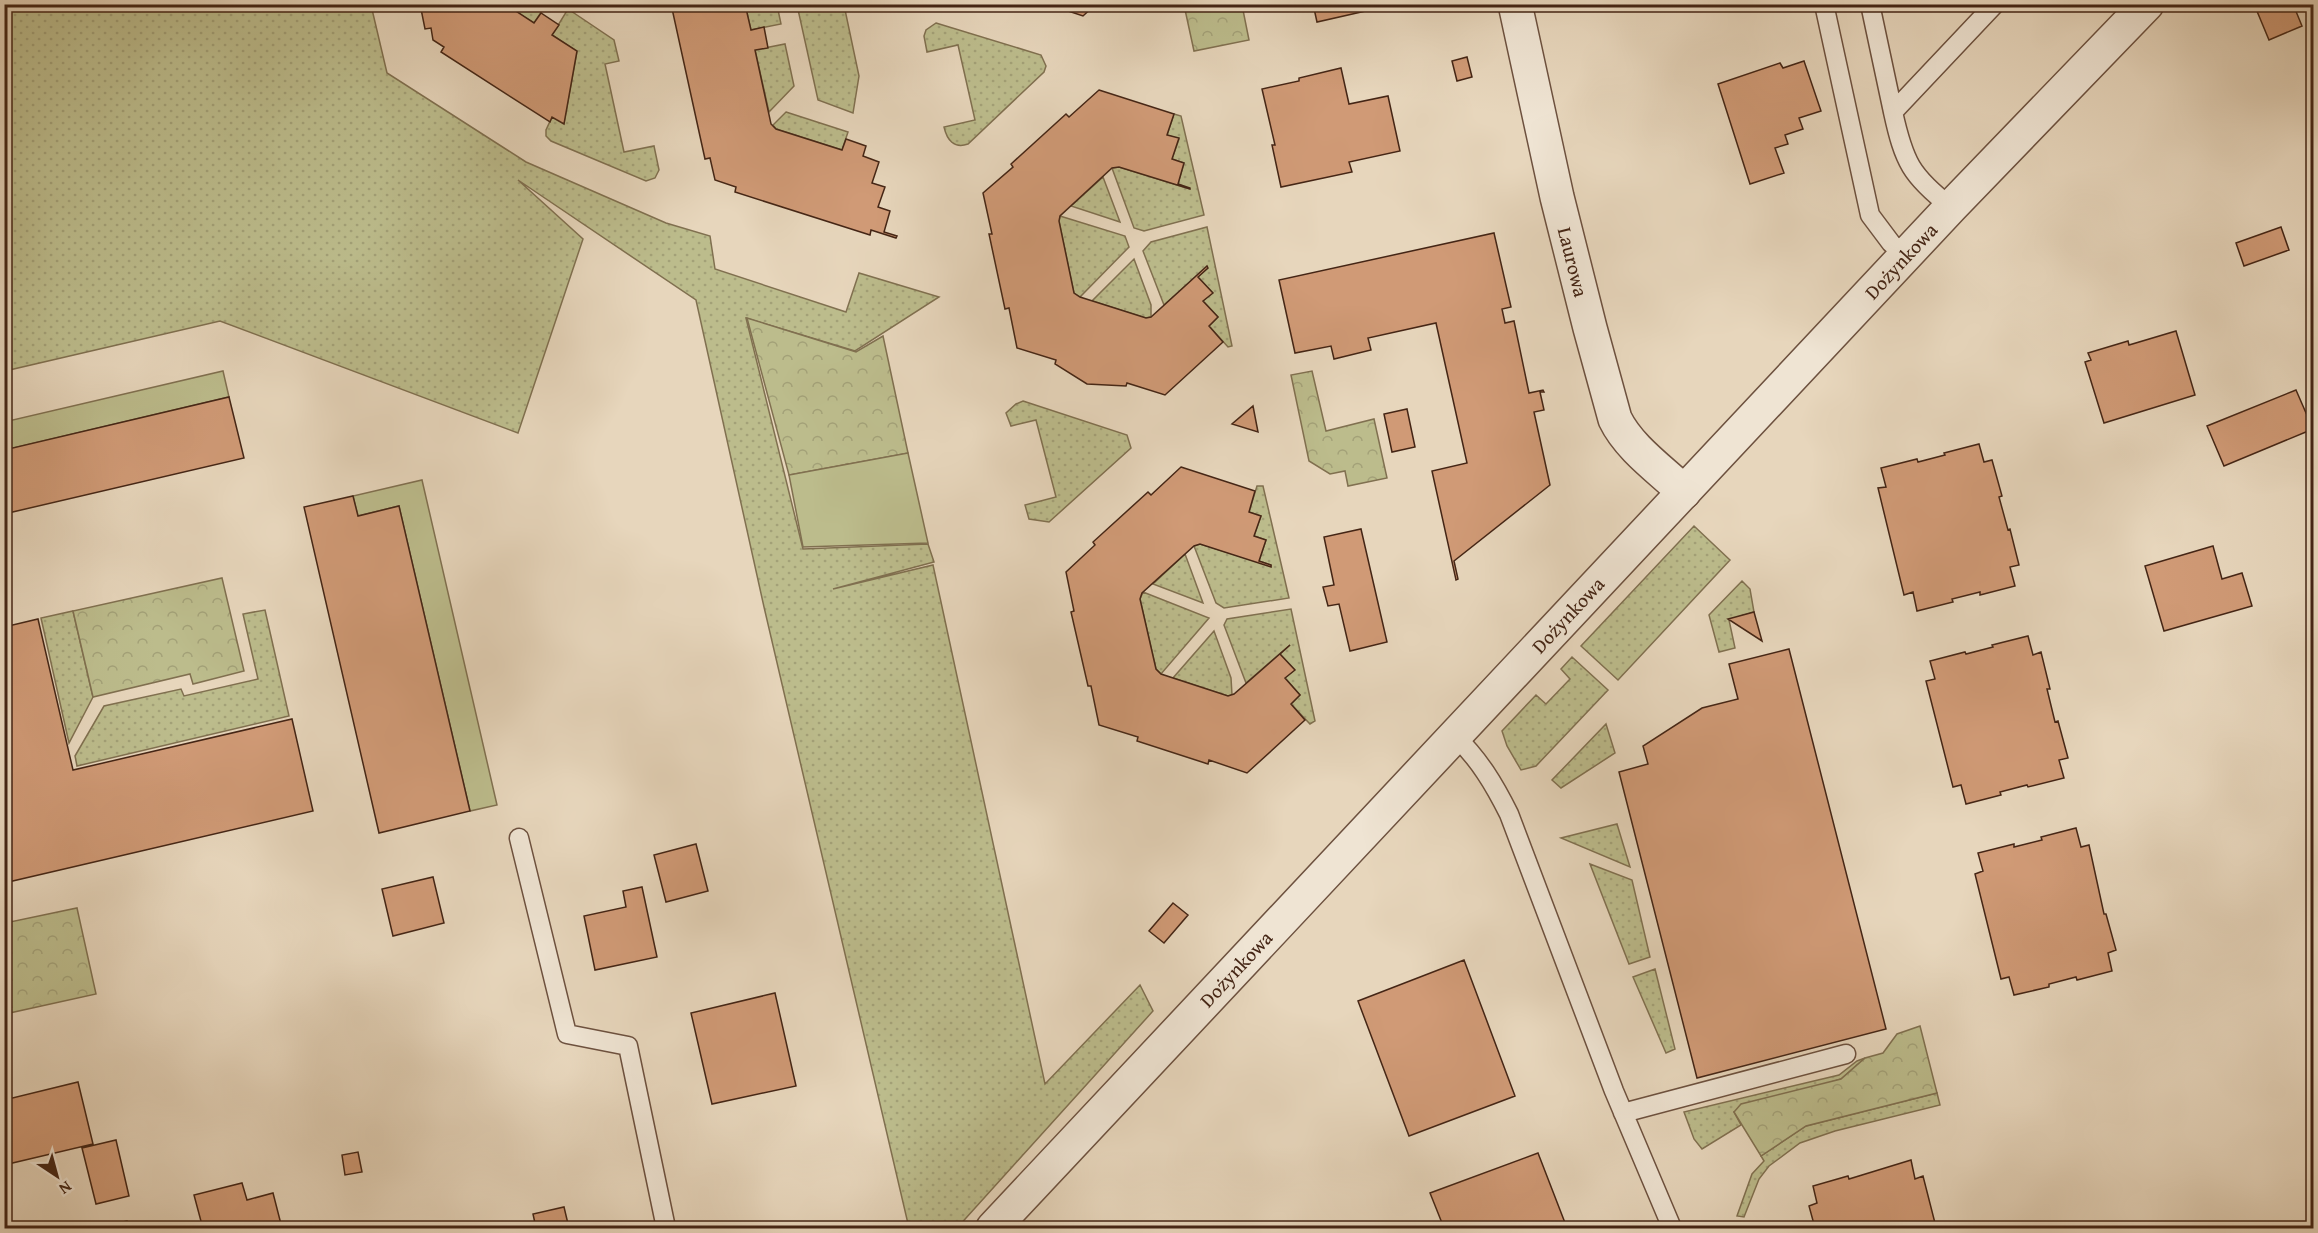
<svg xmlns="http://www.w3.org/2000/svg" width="2318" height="1233" viewBox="0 0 2318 1233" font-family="'Gentium Book Plus',serif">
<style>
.grass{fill:url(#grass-dots);stroke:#807050;stroke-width:1.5}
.forest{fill:url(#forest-crowns);stroke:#807050;stroke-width:1.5}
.garden{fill:#bcbc8c;stroke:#807050;stroke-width:1.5}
.building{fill:#d09a76;stroke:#442515;stroke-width:1.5}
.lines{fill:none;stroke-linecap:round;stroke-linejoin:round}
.service-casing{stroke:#6d513f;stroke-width:21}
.minor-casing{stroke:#6d513f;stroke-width:36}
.tertiary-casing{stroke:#6d513f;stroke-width:36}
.service{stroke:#efe4d3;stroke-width:18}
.minor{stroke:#efe4d3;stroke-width:33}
.tertiary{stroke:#efe4d3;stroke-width:33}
.labels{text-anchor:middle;stroke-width:6;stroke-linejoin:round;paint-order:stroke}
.street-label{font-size:20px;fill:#442515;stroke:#efe4d3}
</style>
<defs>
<pattern id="grass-dots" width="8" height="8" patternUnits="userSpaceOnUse" patternTransform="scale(1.5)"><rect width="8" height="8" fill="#bcbc8c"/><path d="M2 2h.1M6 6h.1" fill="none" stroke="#a3a178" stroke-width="1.8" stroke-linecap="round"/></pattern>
<pattern id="forest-crowns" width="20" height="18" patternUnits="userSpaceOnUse" patternTransform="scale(1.5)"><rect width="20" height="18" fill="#bcbc8c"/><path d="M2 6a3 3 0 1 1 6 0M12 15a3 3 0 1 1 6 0" fill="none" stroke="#a3a178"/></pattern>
</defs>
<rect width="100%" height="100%" fill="#e7d6bc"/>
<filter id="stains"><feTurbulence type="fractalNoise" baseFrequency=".00333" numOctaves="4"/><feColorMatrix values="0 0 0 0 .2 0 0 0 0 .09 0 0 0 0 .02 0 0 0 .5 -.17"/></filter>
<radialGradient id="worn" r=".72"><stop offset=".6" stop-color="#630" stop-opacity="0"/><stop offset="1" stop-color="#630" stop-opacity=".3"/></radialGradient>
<!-- grass -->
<path class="grass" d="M4 5H371L387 73 526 162 666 223 710 236 715 269 846 312 859 273 939 297 855 351 746 318 803 549 928 544 934 562 833 589 933 565 1045 1084 1140 985 1153 1011 957 1228H909L764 607 696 300 518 180 583 239 518 433 220 321 5 371Z
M505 5H546L534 23Z
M745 5H777L781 24 751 30Z
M797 5H844L859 76 853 113 818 100Z
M568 9 614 40 619 61 605 64 624 152 654 146 659 170 655 178 646 181 551 141 546 136V130L552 117 564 123 577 51 552 35Z
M936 23 1041 55 1046 66 1044 72 968 144C954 149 947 140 944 127L975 120 958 45 927 52 924 36 926 30Z
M785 44 794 86 769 112 755 50Z
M786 112 848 132 842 150 776 129 773 125Z
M1174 114 1181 116 1204 215 1144 231 1134 228 1112 168 1119 167 1190 189 1178 184 1184 163 1172 159 1179 139 1167 135Z
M1103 177 1120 222 1071 206Z
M1060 216 1125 236 1129 247 1080 297 1074 293 1059 221Z
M1207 227 1232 346 1228 347 1209 326 1218 317 1203 301 1212 293 1198 277 1207 267 1164 305 1143 251 1151 242Z
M1134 259 1151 305V317L1146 318 1092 301Z
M1023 401 1127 435 1131 448 1049 522 1029 519 1025 505 1056 497 1036 420 1011 426 1006 413 1016 404Z
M1257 486H1263L1289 598 1224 608 1216 603 1194 546 1200 544 1271 566V565L1259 561 1266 540 1254 536 1261 516 1249 512Z
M1694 526 1730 560 1618 680 1581 646Z
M1185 554 1203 603 1153 584Z
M1742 581 1750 589 1754 612 1729 620 1735 648 1719 652 1709 615Z
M1143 592 1209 618 1161 674 1156 669 1140 599Z
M1291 609 1315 721 1310 724 1291 704 1300 695 1285 678 1294 670 1280 654 1290 645 1246 683 1224 625 1227 619Z
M265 610 289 716 77 766 75 756 104 706 181 689 184 696 258 679 243 614Z
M73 611 93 697 69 743 41 618Z
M1214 631 1231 678 1232 695 1228 696 1173 678Z
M1572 657 1608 690 1536 766 1521 770 1507 746 1502 731 1536 695 1546 704 1570 679 1561 669Z
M1606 724 1615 753 1561 788 1552 780Z
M1617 824 1630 867 1561 838Z
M1590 864 1632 880 1650 957 1629 964Z
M1655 969 1675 1049 1666 1053 1633 977Z
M1865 1058 1841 1079 1734 1112 1741 1125 1702 1149 1694 1139 1684 1112 1839 1075 1857 1061Z
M1937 1093 1940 1105 1835 1131 1800 1143 1769 1166 1759 1179 1744 1217 1737 1216 1752 1174 1764 1161 1761 1156 1806 1126Z"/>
<!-- forest -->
<path class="forest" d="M1184 5H1242L1249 40 1194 51Z
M747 318 856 352 883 336 908 453 789 475Z
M1312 371 1326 431 1374 419 1387 478 1348 486 1345 471 1330 474 1309 461 1291 375Z
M222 578 244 671 193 684 190 674 93 697 73 611Z
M77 908 96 994 5 1014V923Z
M1920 1026 1937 1093 1806 1126 1761 1156 1734 1112 1741 1104 1841 1079 1865 1058 1883 1053 1897 1034Z"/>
<!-- garden -->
<path class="garden" d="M223 371 229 397 5 450 4 422Z
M908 453 928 543 803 547 789 475Z
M422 480 497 805 470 811 399 506 358 516 353 496Z"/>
<!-- building -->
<path class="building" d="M420 4H505L534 23 541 13 559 25 552 35 577 51 564 124 552 117 550 122 441 52 444 47 433 40 431 28 425 29Z
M671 4H745L751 30 764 27 768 48 755 50 771 124 776 129 842 150 846 139 866 146 863 156 879 162 872 183 885 187 878 207 890 211 884 232 897 236 896 238 871 230 870 235 735 192 736 187 715 180 710 158 705 159Z
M1047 4H1096L1083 16Z
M1313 4H1386L1378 6 1379 8 1317 22Z
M2254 4H2293L2302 26 2269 40Z
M1467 57 1472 77 1457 81 1452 61Z
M1804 61 1821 111 1799 118 1803 129 1785 135 1788 144 1775 148 1784 173 1750 184 1718 84 1780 63 1783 68Z
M1341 68 1349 104 1388 96 1400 151 1349 162 1352 172 1281 187 1272 145H1275L1262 89 1299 81V78Z
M1099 90 1174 114 1167 135 1179 138 1172 159 1184 163 1178 184 1190 188V189L1119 167 1112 168 1060 216 1059 221 1074 293 1080 297 1146 318 1151 317 1207 266 1208 268 1198 277 1213 293 1203 301 1218 317 1209 326 1223 342 1165 395 1127 383 1126 386 1087 384 1055 364 1056 360 1017 348 1009 308 1005 309 989 234H992L983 193 1013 167 1011 164 1066 114 1069 117Z
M2281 227 2289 250 2244 266 2236 243Z
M1494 233 1511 307 1502 309 1505 323 1514 321 1529 393 1543 390 1544 392H1540L1544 410 1534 412 1550 485 1454 561 1458 579 1456 580 1432 471 1467 463 1436 323 1368 338 1371 350 1334 359 1331 346 1295 353 1279 280Z
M2176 331 2195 395 2104 423 2085 362 2091 360 2088 353 2128 341 2129 345Z
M2296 390 2313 429 2224 466 2207 426Z
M229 397 244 458 4 514V450Z
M1253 406 1258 432 1232 424Z
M1407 409 1415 447 1392 452 1384 414Z
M1979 444 1984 462 1992 460 2002 496 1999 497 2008 530 2010 529 2019 565 2010 567 2015 586 1980 595V592L1952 599 1953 602 1917 611 1913 592 1904 595 1878 488 1886 487 1881 468 1917 459 1918 462 1945 455 1944 453Z
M1181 467 1255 491 1249 512 1261 516 1254 536 1266 540 1259 561 1271 565V567L1200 544 1194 546 1142 593 1140 599 1156 669 1161 674 1228 696 1234 694 1290 645 1280 654 1295 670 1285 678 1300 695 1291 704 1305 720 1247 773 1209 760 1208 764 1137 741 1138 737 1099 725 1091 686H1088L1071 612 1074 611 1066 572 1095 545 1093 542 1148 492 1151 495Z
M353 496 358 516 399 506 470 811 379 833 304 507Z
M1361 529 1387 642 1350 651 1339 604 1328 606 1323 587 1334 585 1324 537Z
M2213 546 2222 579 2242 573 2252 606 2164 631 2145 566Z
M1754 612 1762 641 1728 619Z
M38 619 73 770 292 719 313 811 4 883V627Z
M2028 636 2033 655 2041 652 2050 689H2047L2055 722 2058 721 2068 758 2059 760 2064 778 2028 787 2027 785 2000 792 2001 795 1966 804 1961 785 1953 787 1926 681 1935 679 1930 661 1965 652 1966 654 1993 647 1992 645Z
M1789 649 1886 1029 1697 1078 1619 772 1648 764 1643 746 1702 708 1738 699 1729 664Z
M2076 828 2081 847 2089 845 2104 914H2106L2116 950 2108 953 2112 971 2077 980 2076 977 2049 984V987L2014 995 2009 977 2001 979 1975 874 1983 871 1978 853 2014 844V847L2042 840 2041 837Z
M696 844 708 891 666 902 654 855Z
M433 877 444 923 393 936 382 889Z
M642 887 657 957 595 970 584 916 626 907 623 891Z
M1173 903 1188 915 1164 943 1149 931Z
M1464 960 1515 1096 1409 1136 1358 1001Z
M775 993 796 1086 712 1104 691 1013Z
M78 1082 93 1144 4 1165V1100Z
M116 1140 129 1196 96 1204 82 1148Z
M358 1152 362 1172 345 1175 342 1155Z
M1538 1153 1567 1228H1444L1430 1193Z
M1911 1160 1915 1179 1923 1176 1935 1223 1930 1225 1931 1228H1815L1809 1206 1817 1203 1813 1186 1848 1176 1849 1179Z
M242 1183 247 1200 273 1193 282 1228H210L209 1224 202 1225 194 1195Z
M564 1207 569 1228H536L533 1214Z
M127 1221 129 1228H92Z"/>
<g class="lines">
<!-- service casing -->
<g class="service-casing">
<path id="service" d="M1824 4 1870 215 1891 243 1905 256
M1870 4 1893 112
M1951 207C1911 176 1904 162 1893 112L1995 4
M1455 736C1479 759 1494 784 1509 814L1614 1091 1672 1228
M519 838 567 1034 628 1046 666 1228
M1623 1113 1846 1054"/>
</g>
<!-- minor casing -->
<g class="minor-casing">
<path id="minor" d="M1515 4 1557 197 1590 328 1615 419C1629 448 1661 470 1684 492"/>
</g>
<!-- tertiary casing -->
<g class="tertiary-casing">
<path id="tertiary" d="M993 1228 1951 207 2147 4"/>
</g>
<!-- service -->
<use href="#service" class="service"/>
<!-- minor -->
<use href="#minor" class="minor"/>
<!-- tertiary -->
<use href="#tertiary" class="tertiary"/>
</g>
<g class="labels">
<!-- street labels -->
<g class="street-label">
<text transform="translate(1901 261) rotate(-47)" y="7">Dożynkowa</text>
<text transform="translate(1573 262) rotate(76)" y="7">Laurowa</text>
<text transform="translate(1568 615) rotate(-47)" y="7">Dożynkowa</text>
<text transform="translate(1236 969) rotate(-47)" y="7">Dożynkowa</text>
</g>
</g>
<!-- margin -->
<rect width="2318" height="1233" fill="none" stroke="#e7d6bc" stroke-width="24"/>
<rect x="6" y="6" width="2306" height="1221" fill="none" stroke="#442515" stroke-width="3"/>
<rect x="12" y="12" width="2294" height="1209" fill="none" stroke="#442515" stroke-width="1.5"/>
<!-- north arrow -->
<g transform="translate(57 1176) rotate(144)" stroke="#efe4d3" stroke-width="4.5" paint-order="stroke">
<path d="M0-4.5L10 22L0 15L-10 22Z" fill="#442515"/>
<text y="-9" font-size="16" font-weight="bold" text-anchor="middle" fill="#442515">N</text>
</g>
<rect width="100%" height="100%" filter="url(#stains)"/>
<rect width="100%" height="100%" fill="url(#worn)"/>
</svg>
